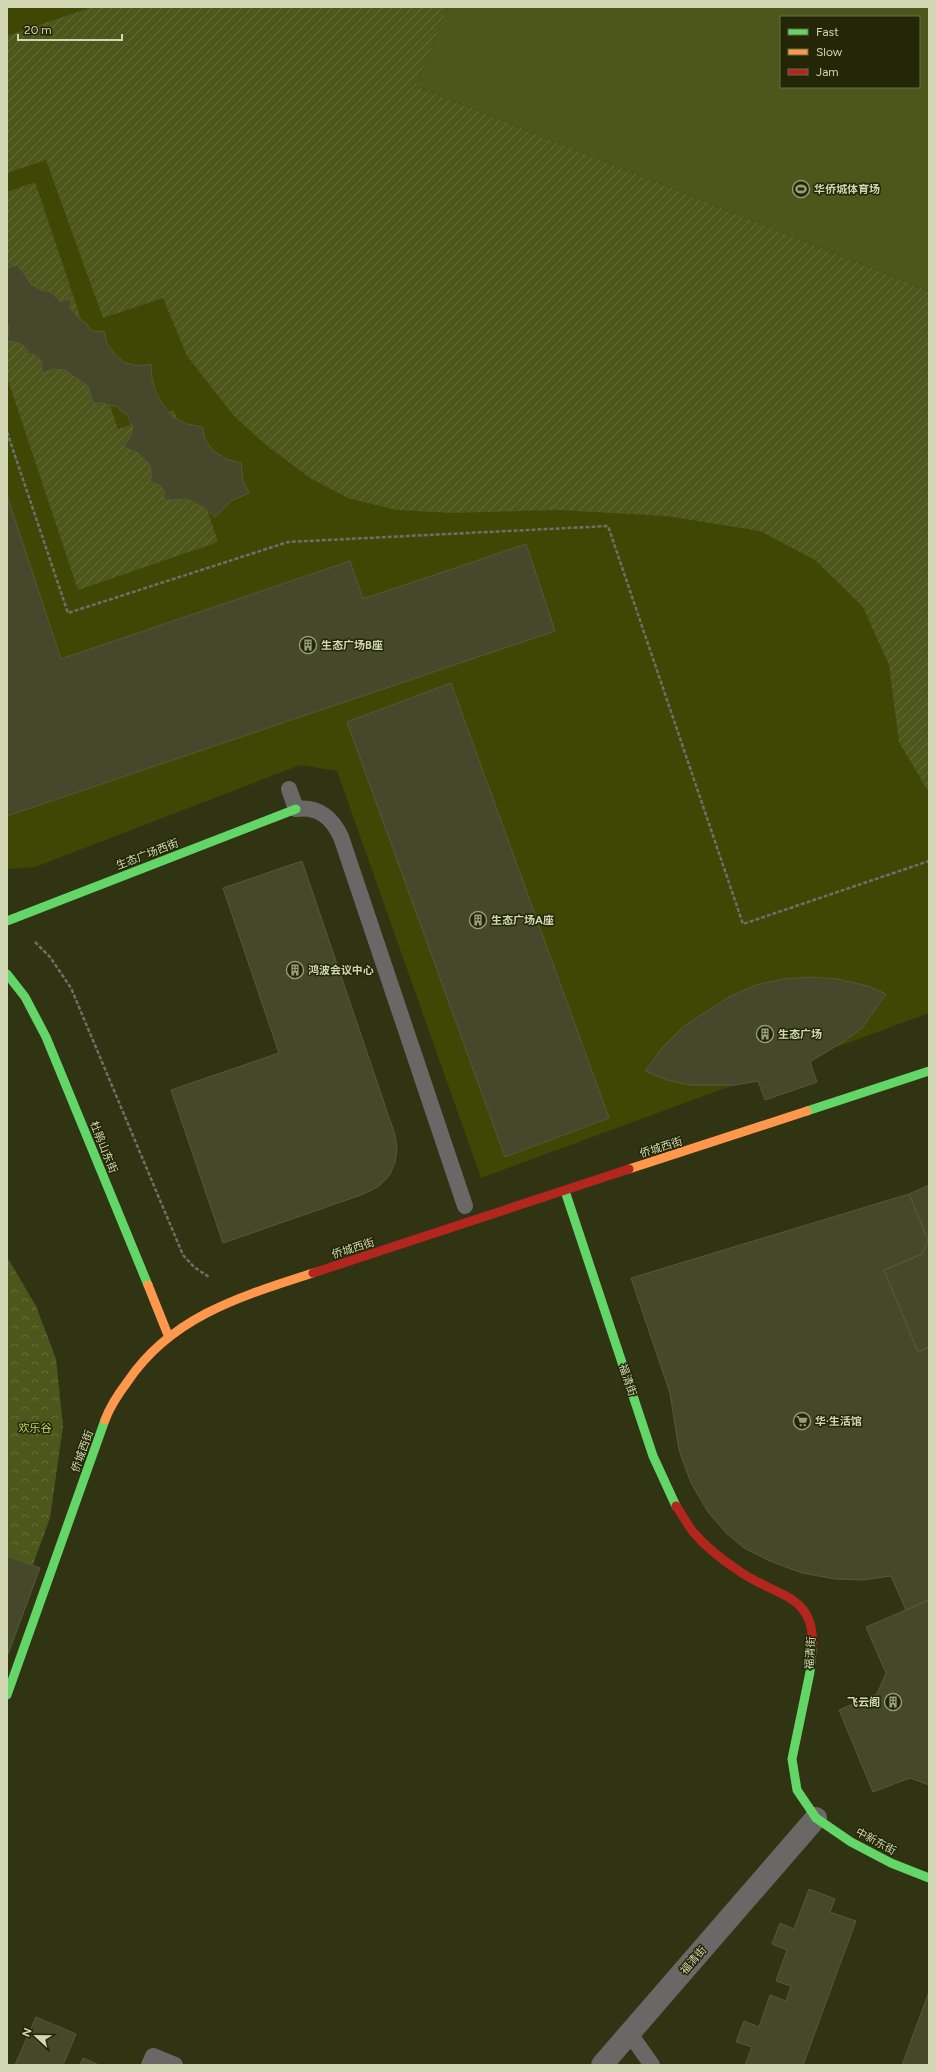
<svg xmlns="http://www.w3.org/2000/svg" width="936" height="2072" viewBox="0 0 936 2072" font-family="Figtree,'Noto Sans SC',sans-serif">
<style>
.built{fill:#404704}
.grass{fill:#4d561b;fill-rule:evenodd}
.park{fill:url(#park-crowns)}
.garden{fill:url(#garden-furrows)}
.building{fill:#47472c;stroke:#585838}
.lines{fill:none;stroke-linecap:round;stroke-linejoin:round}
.path{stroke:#6e6f6a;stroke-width:2.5;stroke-dasharray:4 2;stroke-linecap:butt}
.lane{stroke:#696867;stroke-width:16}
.street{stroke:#696867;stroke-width:22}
.fast{stroke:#63d668;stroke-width:9}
.slow{stroke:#ff974d;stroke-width:9}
.jam{stroke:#b3261e;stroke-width:9}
.labels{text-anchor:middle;stroke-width:3;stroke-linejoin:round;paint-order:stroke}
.poi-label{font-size:11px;font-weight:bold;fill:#d0d7b2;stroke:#232707;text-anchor:start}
.street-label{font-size:11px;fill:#d0d7b2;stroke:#232707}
.park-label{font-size:11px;fill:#c4d655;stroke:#232707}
</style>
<defs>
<pattern id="park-crowns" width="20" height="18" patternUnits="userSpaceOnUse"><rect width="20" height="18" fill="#4d561b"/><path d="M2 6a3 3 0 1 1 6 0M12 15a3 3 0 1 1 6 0" fill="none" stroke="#666e3a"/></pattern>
<pattern id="garden-furrows" width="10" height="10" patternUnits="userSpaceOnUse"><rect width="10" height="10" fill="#4d561b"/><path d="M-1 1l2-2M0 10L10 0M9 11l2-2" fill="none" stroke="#666e3a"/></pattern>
</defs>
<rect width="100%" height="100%" fill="#303412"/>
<!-- built -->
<path class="built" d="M7 7H448L416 86 929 291V1013L481 1178 337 771 300 765 35 867 7 869Z"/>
<!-- grass -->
<path class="grass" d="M448 7H929V291L416 86ZM781 17H919V87H781Z"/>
<!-- park -->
<path class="park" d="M7 1257 36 1306 56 1359 63 1426 50 1518 7 1635Z"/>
<!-- garden -->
<path class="garden" d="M92 7H448L416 86 929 291V793L899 742 889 665 863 607 815 560 760 531 666 516 557 510 451 513 396 510 348 498 310 478 266 445 234 416 187 356 163 298 103 318 46 160 7 173V36Z
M35 182 118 429 174 410 218 542 78 590 7 377V337L15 334 7 308V192Z"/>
<!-- building -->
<path class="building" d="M18 265 31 284 40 290 51 292 60 301 72 299 70 307 77 317 86 323 90 330 97 332 104 331 107 343 114 353 125 363 139 366 151 364 152 379 156 392 161 402 173 417 187 424 202 427 205 439 212 450 226 459 241 463 243 481 249 493 231 501 215 517 205 508 194 502 185 499 164 500V490L160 485 150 482 152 475 150 465 138 453 124 447 130 437 133 427 127 415 117 407 103 403H93L88 386 65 370 53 369 42 373V364L39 358 33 354H28L27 349 20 343 7 341 9 328 7 321V268Z
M7 495 61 659 350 561 363 599 526 544 555 631 7 816Z
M451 683 609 1118 505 1157 347 722Z
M302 861 395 1135 397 1149 395 1163 389 1176 378 1187 361 1195 223 1243 171 1090 279 1053 223 888Z
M811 977 837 979 868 986 886 994 862 1028 846 1040 810 1062 817 1082 765 1100 758 1081 735 1085H689L667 1080 645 1071 663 1047 684 1026 729 997 756 985 783 979Z
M929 1185V1347L918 1352 884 1270 922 1254 928 1240 909 1194Z
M909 1194 928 1240 922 1254 884 1270 918 1352 929 1347V1600L906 1610 891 1576 864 1580 835 1579 802 1573 770 1561 744 1548 726 1533 708 1512 691 1483 679 1450 670 1393 631 1278Z
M7 1556 40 1568 8 1654 7 1653Z
M929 1600V1785L910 1778 873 1792 839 1710 877 1694 886 1673 866 1627Z
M809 1889 835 1899 830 1912 856 1921 803 2065H745L752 2047 736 2042 744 2021 759 2027 770 1995 786 2001 791 1986 776 1981 787 1950 772 1944 780 1923 794 1929Z
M929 1992V2065H902Z
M36 2017 76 2034 63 2065H15Z
M83 2058 99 2065H80Z"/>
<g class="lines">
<!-- path -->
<path class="path" d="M7 432 68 613 288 542 608 526 743 924 929 861
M35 942 50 957 71 988 183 1255 194 1267 209 1277"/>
<!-- lane -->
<path class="lane" d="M289 789 296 809C319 806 332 818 341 837L465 1206
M630 2034 652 2065
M149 2065 153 2056 175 2065"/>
<!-- street -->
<path class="street" d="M602 2065 816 1818"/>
<!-- fast -->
<path class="fast" d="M7 921 296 809
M7 974 25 997 46 1037 148 1285
M807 1111 929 1071
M565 1191 653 1456 676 1506
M812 1650 810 1672 792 1759 797 1790 816 1818 851 1842 891 1863 929 1878
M7 1695 105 1420"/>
<!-- slow -->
<path class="slow" d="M629 1169 807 1111
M148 1285 168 1335
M105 1420C110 1406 119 1393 128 1381 172 1316 242 1296 313 1273"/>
<!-- jam -->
<path class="jam" d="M313 1273 629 1169
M676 1506C682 1514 687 1524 693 1532 706 1547 725 1562 742 1573 778 1597 817 1595 812 1650"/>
</g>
<!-- icons -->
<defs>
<g id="stadium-ring" transform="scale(0.9)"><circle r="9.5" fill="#232707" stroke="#989e7a" stroke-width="1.5"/><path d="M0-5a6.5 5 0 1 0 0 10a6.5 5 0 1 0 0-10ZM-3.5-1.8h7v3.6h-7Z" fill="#989e7a"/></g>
<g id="building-ring" transform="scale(0.9)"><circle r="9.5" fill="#232707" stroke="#989e7a" stroke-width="1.5"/><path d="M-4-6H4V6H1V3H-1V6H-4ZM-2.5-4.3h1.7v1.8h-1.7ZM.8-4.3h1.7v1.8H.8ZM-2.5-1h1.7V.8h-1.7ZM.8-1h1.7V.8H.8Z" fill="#989e7a"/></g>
<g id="supermarket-ring" transform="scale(0.9)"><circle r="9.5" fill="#232707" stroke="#989e7a" stroke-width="1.5"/><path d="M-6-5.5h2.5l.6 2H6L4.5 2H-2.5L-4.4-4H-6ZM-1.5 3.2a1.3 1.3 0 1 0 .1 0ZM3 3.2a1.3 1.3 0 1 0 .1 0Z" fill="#989e7a"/></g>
</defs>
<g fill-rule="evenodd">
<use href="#stadium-ring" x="801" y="189"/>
<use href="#building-ring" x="308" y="645"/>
<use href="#building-ring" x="478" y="920"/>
<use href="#building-ring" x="295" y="970"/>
<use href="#building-ring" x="765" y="1034"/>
<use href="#supermarket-ring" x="802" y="1421"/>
<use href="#building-ring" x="893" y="1702"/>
</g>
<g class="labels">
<!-- poi labels -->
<g class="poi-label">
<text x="814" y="193">华侨城体育场</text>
<text x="321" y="649">生态广场B座</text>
<text x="491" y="924">生态广场A座</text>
<text x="308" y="974">鸿波会议中心</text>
<text x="778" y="1038">生态广场</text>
<text x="815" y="1425">华·生活馆</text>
<text x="880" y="1706" text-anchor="end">飞云阁</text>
</g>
<!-- street labels -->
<g class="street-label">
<text transform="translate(147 854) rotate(-21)" y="4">生态广场西街</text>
<text transform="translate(104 1147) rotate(68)" y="4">杜鹃山东街</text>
<text transform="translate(661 1147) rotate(-18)" y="4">侨城西街</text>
<text transform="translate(353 1248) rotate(-18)" y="4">侨城西街</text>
<text transform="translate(628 1380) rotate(72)" y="4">福清街</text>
<text transform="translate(82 1451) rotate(-70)" y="4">侨城西街</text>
<text transform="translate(810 1653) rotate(-86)" y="4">福清街</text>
<text transform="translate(876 1841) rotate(28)" y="4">中新东街</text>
<text transform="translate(693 1960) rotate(-49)" y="4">福清街</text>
</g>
<!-- park labels -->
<g class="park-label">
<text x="35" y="1432">欢乐谷</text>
</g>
</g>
<!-- border -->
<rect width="936" height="2072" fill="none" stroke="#d0d7b2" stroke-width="16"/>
<!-- legend -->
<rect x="780" y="16" width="140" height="72" fill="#232707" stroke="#686d4b"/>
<rect x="788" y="29" width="20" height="6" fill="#63d668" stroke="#686d4b"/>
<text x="816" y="36" font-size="12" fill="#d0d7b2">Fast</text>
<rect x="788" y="49" width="20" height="6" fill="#ff974d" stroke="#686d4b"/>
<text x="816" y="56" font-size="12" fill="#d0d7b2">Slow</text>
<rect x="788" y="69" width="20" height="6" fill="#b3261e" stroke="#686d4b"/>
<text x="816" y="76" font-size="12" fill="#d0d7b2">Jam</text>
<!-- north arrow -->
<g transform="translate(36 2036) rotate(292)" stroke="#232707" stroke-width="3" paint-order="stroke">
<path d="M0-3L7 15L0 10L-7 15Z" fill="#d0d7b2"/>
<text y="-6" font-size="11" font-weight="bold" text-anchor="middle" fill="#d0d7b2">N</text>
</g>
<!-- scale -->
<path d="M18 34v6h104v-6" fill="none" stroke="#d0d7b2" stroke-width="2"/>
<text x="24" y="34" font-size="12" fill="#d0d7b2" stroke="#232707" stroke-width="3" paint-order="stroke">20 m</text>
</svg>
